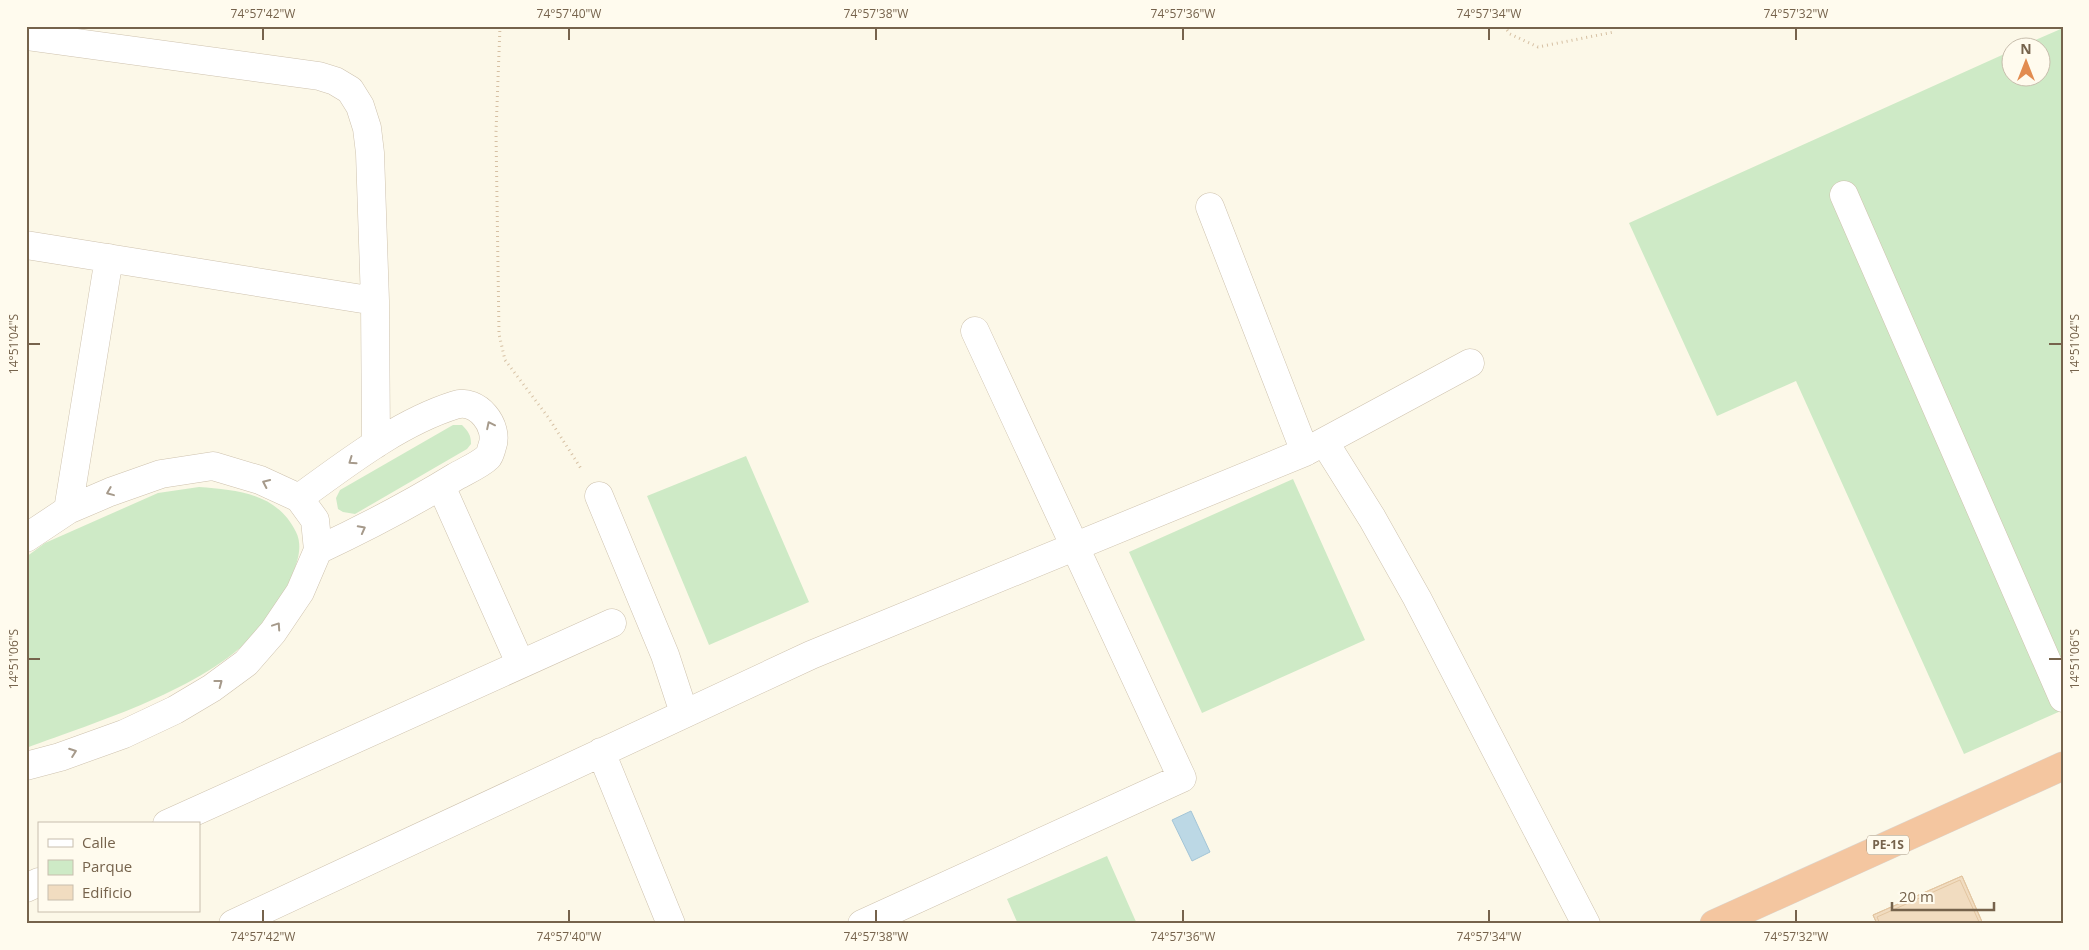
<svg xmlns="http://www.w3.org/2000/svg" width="2089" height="950" viewBox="0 0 2089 950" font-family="'Open Sans',sans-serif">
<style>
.green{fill:#ceeac6}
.water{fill:#bcd8e5;stroke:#a3c5d7}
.building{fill:#f1dcc0;stroke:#e3c6a1}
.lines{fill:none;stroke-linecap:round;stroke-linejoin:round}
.minor-casing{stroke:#cec2ae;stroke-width:29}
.highway-casing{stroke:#dbd6d0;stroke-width:29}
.path{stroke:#d6c0a3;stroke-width:3;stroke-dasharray:1 4;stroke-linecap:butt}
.minor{stroke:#fff;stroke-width:28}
.highway{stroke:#f4c6a0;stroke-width:28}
.oneway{stroke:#a69a8b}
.ticks{fill:none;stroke:#76634c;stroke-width:2}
.labels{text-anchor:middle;stroke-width:4.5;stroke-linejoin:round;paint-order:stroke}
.shield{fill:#fffbee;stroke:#9f917d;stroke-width:1}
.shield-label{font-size:12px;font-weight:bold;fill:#76634c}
.neatline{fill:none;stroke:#76634c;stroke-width:2}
.ticks-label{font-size:12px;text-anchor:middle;fill:#76634c}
</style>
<rect width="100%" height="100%" fill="#fcf8e8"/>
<!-- green -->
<path class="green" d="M2063 28V710L1964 754 1796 381 1717 416 1629 223 2011 51 2012 78H2042V48L2019 47Z
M453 425H462C468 431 471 435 471 444L467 449 355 514 343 512 338 509 336 498 340 490Z
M746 456 809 602 709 645 647 496Z
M1293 479 1365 640 1202 713 1129 552Z
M199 487C237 490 277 493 296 532 304 548 296 566 289 582 280 600 269 618 256 633 202 690 99 721 26 748V557L45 543 158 493Z
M1107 856 1137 924H1018L1007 899Z"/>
<!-- water -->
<path class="water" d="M1191 811 1210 852 1192 861 1172 820Z"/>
<!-- building -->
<path class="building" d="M1962 876 1983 924H1877L1873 915Z
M1962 876 1983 924H1980L1960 880 1877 917 1880 924H1877L1873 915Z"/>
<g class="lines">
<!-- minor casing -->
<g class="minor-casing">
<path id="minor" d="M26 36 319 76 335 81 350 90 360 106 367 128 370 153 375 301 376 444
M1844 195 2063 698
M1210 207 1305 452
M26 245 375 301
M1325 443 1372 518 1417 598 1586 924
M441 486 520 663
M599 496 665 655 684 713
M299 498C346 464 398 423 455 405 477 398 500 426 492 447 491 450 490 455 488 457 480 465 465 471 455 477 411 504 365 528 318 550
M68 510 109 258
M26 538 68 510 110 492 161 474 213 466 260 480 299 498 315 520 318 550 300 592 273 632 246 663 212 688 175 710 124 734 60 757 26 766
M601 752 671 924
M167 824 612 623
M26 888 39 882
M233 924 811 655 1305 452 1470 363
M862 924 1182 778 975 331"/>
</g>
<!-- highway casing -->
<g class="highway-casing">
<path id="highway" d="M1714 924 2063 766"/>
</g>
<!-- path -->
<path class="path" d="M500 26 496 132 499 334 505 360 548 417 582 470
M1504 26 1510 34 1538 47 1614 32"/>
<!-- minor -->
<use href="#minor" class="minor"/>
<!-- highway -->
<use href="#highway" class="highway"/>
</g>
<!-- one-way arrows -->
<defs><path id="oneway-chevron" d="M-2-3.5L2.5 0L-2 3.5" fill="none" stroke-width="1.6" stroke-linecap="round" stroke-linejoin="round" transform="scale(1.25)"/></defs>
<g class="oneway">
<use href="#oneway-chevron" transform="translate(490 425) rotate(-116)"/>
<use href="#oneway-chevron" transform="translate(352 461) rotate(145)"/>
<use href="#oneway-chevron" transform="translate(266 483) rotate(-155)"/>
<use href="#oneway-chevron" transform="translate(110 492) rotate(158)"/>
<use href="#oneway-chevron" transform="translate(362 529) rotate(-28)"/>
<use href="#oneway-chevron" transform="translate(277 626) rotate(-56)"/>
<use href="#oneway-chevron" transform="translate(219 683) rotate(-37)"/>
<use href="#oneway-chevron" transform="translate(73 752) rotate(-20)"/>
</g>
<!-- ticks -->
<path class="ticks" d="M263 28V40M569 28V40M876 28V40M1183 28V40M1489 28V40M1796 28V40M28 344H40M2049 344H2062M28 659H40M2049 659H2062M263 910V922M569 910V922M876 910V922M1183 910V922M1489 910V922M1796 910V922"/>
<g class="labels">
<!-- shield labels -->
<rect class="shield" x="1867" y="835.5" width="42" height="19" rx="4"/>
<g class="shield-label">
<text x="1888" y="849">PE-1S</text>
</g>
</g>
<!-- border -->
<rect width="2089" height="950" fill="none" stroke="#fffbee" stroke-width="55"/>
<!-- legend -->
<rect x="38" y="822" width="162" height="90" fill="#fffbee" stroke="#c8bead"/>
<rect x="48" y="839" width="25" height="8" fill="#ffffff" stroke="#c8bead"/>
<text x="82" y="848" font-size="15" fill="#76634c">Calle</text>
<rect x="48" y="860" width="25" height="15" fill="#ceeac6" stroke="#c8bead"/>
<text x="82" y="872" font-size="15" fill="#76634c">Parque</text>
<rect x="48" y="885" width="25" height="15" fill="#f1dcc0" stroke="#c8bead"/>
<text x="82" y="898" font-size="15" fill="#76634c">Edificio</text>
<!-- north arrow -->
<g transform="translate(2026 62)"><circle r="24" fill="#fffbee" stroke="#c8bead"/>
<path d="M0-4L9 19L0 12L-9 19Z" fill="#e28c50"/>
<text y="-8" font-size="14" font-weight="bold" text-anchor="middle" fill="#76634c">N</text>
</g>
<!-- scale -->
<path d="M1892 902v8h102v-8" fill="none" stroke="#76634c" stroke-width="2.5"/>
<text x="1899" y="902" font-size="15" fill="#76634c" stroke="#fffbee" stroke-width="4" paint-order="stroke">20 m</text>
<rect x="28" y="28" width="2034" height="894" class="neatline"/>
<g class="ticks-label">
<text x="263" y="18">74°57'42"W</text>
<text x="569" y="18">74°57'40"W</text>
<text x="876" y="18">74°57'38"W</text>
<text x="1183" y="18">74°57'36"W</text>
<text x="1489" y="18">74°57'34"W</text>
<text x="1796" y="18">74°57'32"W</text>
<text transform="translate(14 344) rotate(-90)" y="4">14°51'04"S</text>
<text transform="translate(2075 344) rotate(-90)" y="4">14°51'04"S</text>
<text transform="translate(14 659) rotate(-90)" y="4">14°51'06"S</text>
<text transform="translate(2075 659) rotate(-90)" y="4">14°51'06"S</text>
<text x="263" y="941">74°57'42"W</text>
<text x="569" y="941">74°57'40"W</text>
<text x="876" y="941">74°57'38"W</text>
<text x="1183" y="941">74°57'36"W</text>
<text x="1489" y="941">74°57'34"W</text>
<text x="1796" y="941">74°57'32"W</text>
</g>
</svg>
